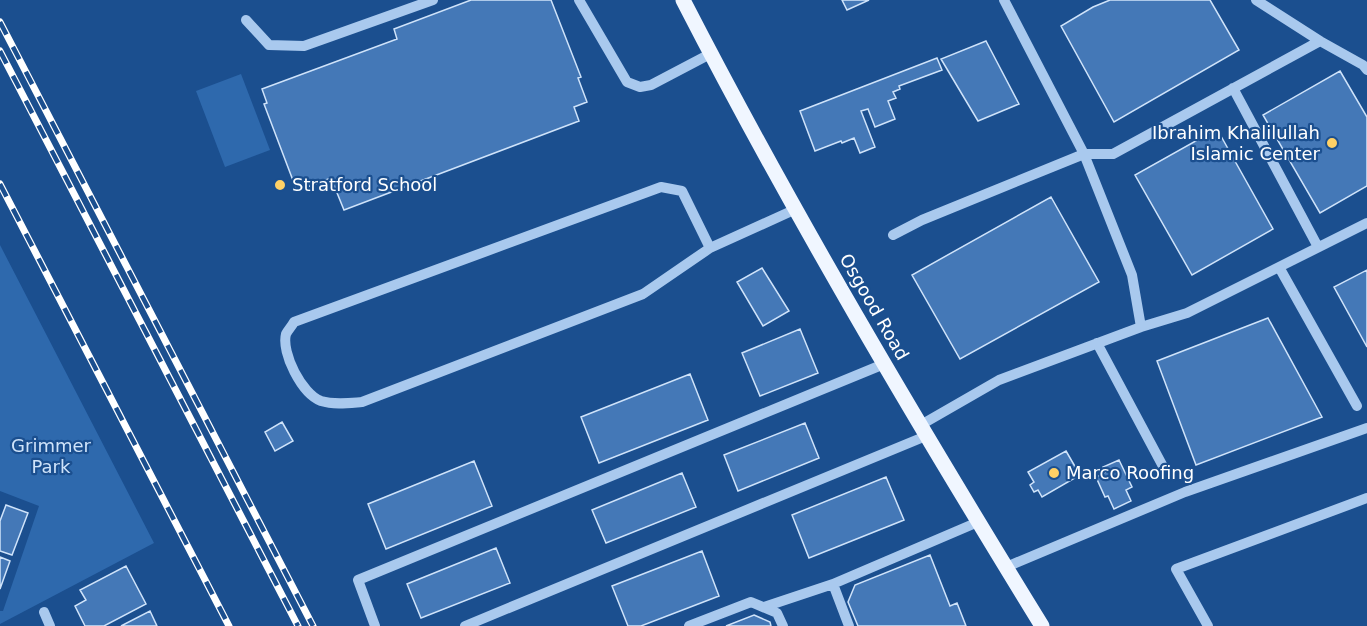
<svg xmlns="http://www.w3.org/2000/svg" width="1367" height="626" viewBox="0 0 1367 626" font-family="'DejaVu Sans',sans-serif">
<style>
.green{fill:#2e69ad}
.building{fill:#4478b7;stroke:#cfe3fa;stroke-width:1.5}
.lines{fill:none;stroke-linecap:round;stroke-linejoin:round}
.minor{stroke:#a9c9ee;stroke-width:10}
.major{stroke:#f0f6ff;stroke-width:15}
.rail-casing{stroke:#fff;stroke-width:7}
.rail{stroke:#1b4f8f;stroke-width:4.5;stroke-dasharray:14;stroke-linecap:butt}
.poi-dot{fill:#ffd166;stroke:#1b4f8f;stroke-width:2}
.labels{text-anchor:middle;stroke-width:4.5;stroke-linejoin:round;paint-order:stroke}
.poi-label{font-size:18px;fill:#fff;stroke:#1b4f8f;text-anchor:start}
.street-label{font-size:18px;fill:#fff;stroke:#1b4f8f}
.park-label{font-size:18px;fill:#cfe3fa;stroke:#1b4f8f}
</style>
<rect width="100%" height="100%" fill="#1b4f8f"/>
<!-- green -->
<path class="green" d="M241 74 270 150 225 167 196 91Z
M0 245 154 543 0 624V611H3L39 506 0 491Z"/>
<!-- building -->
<path class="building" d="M471 0H551L581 77 578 78 587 102 574 107 579 121 344 210 331 178 297 191 264 104 267 103 262 89 397 39 394 29Z
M842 0H869L847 10Z
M1110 0H1210L1239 50 1114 122 1061 26 1093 7Z
M986 41 1019 104 978 121 941 59Z
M937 58 942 70 899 86 900 89 893 92 896 98 888 101 895 119 875 127 868 109 861 111 875 147 860 153 854 138 842 143 841 141 815 151 800 111Z
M1340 71 1367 117V186L1320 213 1263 115Z
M1217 129 1273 229 1192 275 1135 175Z
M1051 197 1099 282 960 359 912 275Z
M762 268 789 311 763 326 737 282Z
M1367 270V347L1334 287Z
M1268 318 1322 417 1196 465 1157 361Z
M800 329 818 373 760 396 742 353Z
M690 374 708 420 599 463 581 417Z
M282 422 293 441 275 451 265 432Z
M805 423 819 458 738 491 724 455Z
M1066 451 1080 475 1042 497 1038 490 1034 492 1030 485 1034 482 1028 472Z
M1119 460 1132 487 1126 490 1131 501 1114 509 1108 496 1105 497 1096 477 1106 472 1103 467Z
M474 461 492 506 386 549 368 504Z
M682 473 696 507 606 543 592 510Z
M886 477 904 520 809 558 792 515Z
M6 505 28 513 12 555 0 551V521Z
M496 548 510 583 421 618 407 584Z
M702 551 719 596 641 626H628L612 586Z
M930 555 950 606 957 603 966 626H858L848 602 855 585Z
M0 557 10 561 0 589Z
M126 566 146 604 104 626H85L75 606 86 600 80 590Z
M150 611 157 626H121Z
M754 615 770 622 771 626H726Z"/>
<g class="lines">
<!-- minor -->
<path class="minor" d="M579 0 627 82 640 87 651 85 710 54
M1004 0 1084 154 1132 275 1141 327
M246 20 269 45 304 46 433 0
M1320 41 1363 65 1367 70
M1233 88 1318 247
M893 235 922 220 1084 154H1113L1320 41 1256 0
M710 248 643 294 362 402C349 403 334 405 321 401 302 394 281 353 286 334 288 330 292 326 294 322L661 187 682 191 710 248 796 209
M1279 267 1357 406
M1097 343 1166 472
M919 426 999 380 1141 327 1187 313 1367 223
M1006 567 1185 492 1367 428
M833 584 849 626
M764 607 833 584 978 522
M44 612 50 626
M375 626 358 580 884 364
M465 626 926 436
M689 626 751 602 777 613 783 626
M1208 626 1176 569 1367 498"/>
<!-- major -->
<path class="major" d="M683 0C793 214 916 421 1042 626"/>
<!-- rail casing -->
<g class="rail-casing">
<path id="rail" d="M0 22 313 626
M0 51 298 626
M0 184 229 626"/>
</g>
<!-- rail -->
<use href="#rail" class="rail"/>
</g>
<!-- markers -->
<g class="poi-dot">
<circle cx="1332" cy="143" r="6"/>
<circle cx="280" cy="185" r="6"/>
<circle cx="1054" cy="473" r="6"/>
</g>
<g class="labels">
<!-- poi labels -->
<g class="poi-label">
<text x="1320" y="139" text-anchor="end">Ibrahim Khalilullah<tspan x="1320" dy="21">Islamic Center</tspan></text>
<text x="292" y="191">Stratford School</text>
<text x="1066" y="479">Marco Roofing</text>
</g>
<!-- street labels -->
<g class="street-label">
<text transform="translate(874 307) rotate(60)" y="6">Osgood Road</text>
</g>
<!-- park labels -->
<g class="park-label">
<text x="51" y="452">Grimmer<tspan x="51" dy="21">Park</tspan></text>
</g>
</g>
</svg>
